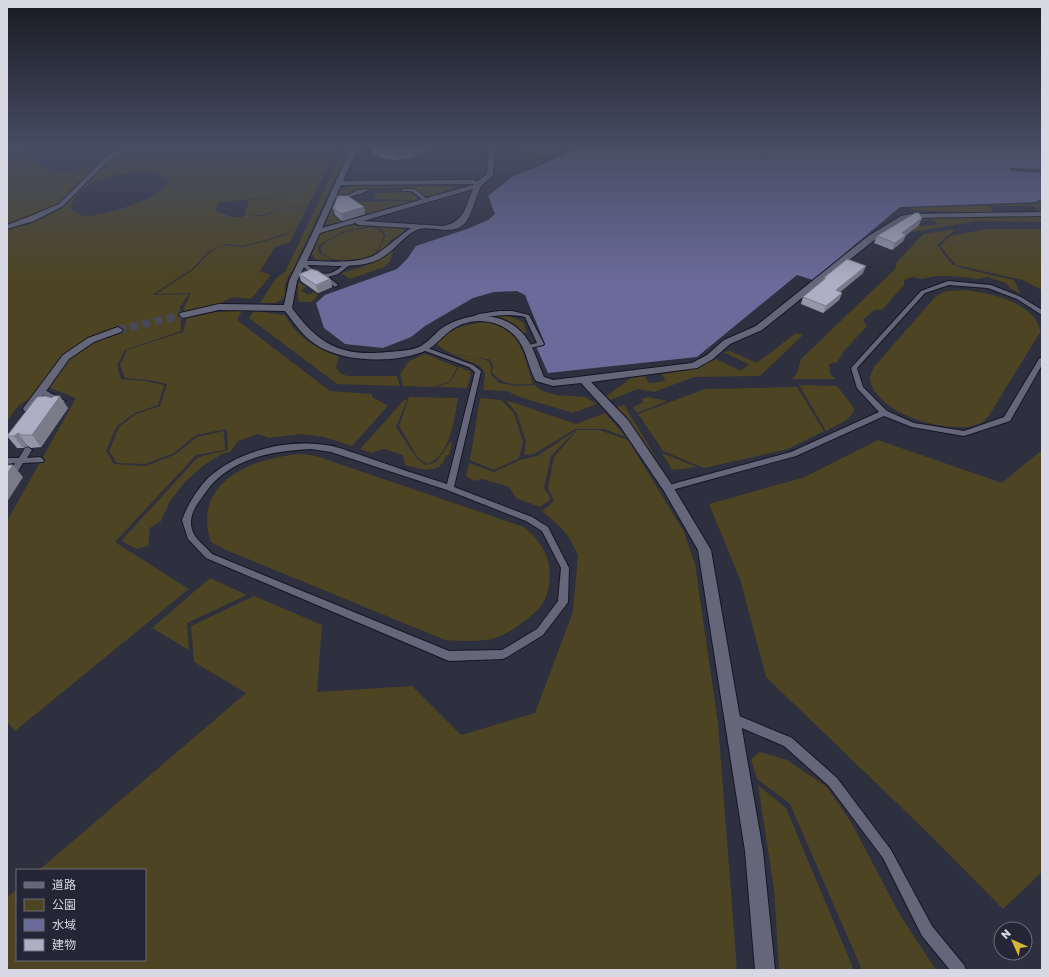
<svg xmlns="http://www.w3.org/2000/svg" width="1049" height="977" viewBox="0 0 1049 977" font-family="'Golos Text','Noto Sans JP',sans-serif">
<style>
.green{fill:#4c4422;fill-rule:evenodd}
.water{fill:#6a6b9a}
.lines{fill:none;stroke-linecap:round;stroke-linejoin:round}
.street-tunnel{stroke:#474858;stroke-width:8;stroke-dasharray:8 4.5;stroke-linecap:butt}
.lane-casing{stroke:#161626;stroke-width:2}
.street-casing{stroke:#161626;stroke-width:2}
.secondary-casing{stroke:#161626;stroke-width:2}
.lane{fill:#656679;fill-rule:evenodd}
.street{fill:#656679;fill-rule:evenodd}
.secondary{fill:#656679;fill-rule:evenodd}
.wall{fill:#9696a9}
.shaded-wall{fill:#7a7a89}
.building{fill:#aeafc4;stroke:#7a7a89}
</style>
<rect width="100%" height="100%" fill="#2e2f3f"/>
<!-- green -->
<path class="green" d="M7 146C25 147 32 161 47 168 66 178 101 163 118 153L119 146H333L327 157 335 146H338L307 208 284 207 262 215 247 216H263L284 207 307 209 296 229 279 236 243 246 227 244 209 251 192 269 152 295 189 294 180 307 181 331 125 350 117 365 121 379 145 381 164 385 158 405 135 413 117 426 106 451 114 464 146 466 176 454 197 437 224 431 225 450 196 455 115 542 189 589 15 731 7 722V521L76 398 50 388 19 405 7 421ZM138 171C149 172 158 173 167 181 167 183 166 185 165 186 157 200 100 217 85 216 79 215 76 213 71 209 74 182 116 174 138 171ZM285 196 249 200 244 217H232L215 211 219 202Z
M345 146H350L293 270C289 275 286 280 285 286 284 291 286 294 283 299L275 303H260L277 277 285 272Z
M499 146H572L546 158 538 156 527 160 524 159 522 147H499Z
M351 186H451L455 188 429 196 423 195 412 188 400 187 363 189 348 194H338L341 190Z
M410 192 417 197V200L413 201 411 200 374 199 376 193Z
M408 201 409 202 368 214 362 209 366 208 363 206 331 214 342 222 332 225 326 223 333 206 351 205 352 202Z
M1042 202V213L1033 206H989L995 212H951L913 210 912 208 1037 204Z
M963 216H1042V222L976 221 913 232 898 227 939 225 933 220H913L916 219Z
M353 225 368 226 341 232 318 246 319 253 332 260 318 261 312 255 320 234 334 229Z
M372 227 379 230 384 235C382 241 380 248 376 252 368 260 342 262 332 259 328 257 324 255 321 253V246C338 233 350 230 372 227Z
M375 227 404 229 406 230 391 240 385 248 374 255 378 252 386 235 381 229Z
M296 229 290 242 275 247 260 271 271 275 251 299 233 297 219 304 183 312 184 307 191 293 156 294 193 270 211 251 226 245 243 247 280 237Z
M956 229 937 245 952 264 965 269 1014 280 1020 293 1011 289 1006 283 987 277 978 279 954 276H937L922 279 912 277 904 280V285L882 310H874L863 320 867 326 844 351 837 362 829 364 830 374 836 379H792L797 373 801 359 895 269 897 262 923 234Z
M986 229H1042V290L1023 280 956 265 940 246 950 236Z
M394 247 390 262 384 267 350 279 341 273C360 268 380 263 394 247Z
M298 282 306 287 301 290 308 295 314 292 318 295 312 302H299L298 297Z
M965 290C988 293 1021 299 1036 320 1038 323 1039 327 1041 331L988 417C986 419 983 422 981 423 952 437 875 414 870 379 870 375 873 370 874 367L936 296 947 291Z
M234 311H242L237 320 330 391 372 394V397L388 406 352 446 324 437 301 434 269 438 258 434 238 441 230 452 222 454 204 465 185 482 170 501 161 521 150 528 148 546 137 549 121 541 198 457 228 450 227 429 196 435 174 453 145 464 117 463 109 451 119 427 136 414 160 406 167 384 148 380 125 378 120 365 127 350 183 332 187 318 216 312Z
M254 311 285 315C297 337 316 349 339 356L336 368 341 374 348 376H397L400 386 337 384 249 318Z
M495 316H510L524 323 526 332 524 334 507 322 489 317Z
M486 322C522 330 523 353 533 384 516 385 505 386 492 373L493 365 489 359C473 357 448 357 437 344 448 328 467 324 486 322Z
M796 333 803 335 760 376 694 377 654 392 638 389 610 400 605 397 631 378 645 376 649 383 665 381 662 374 692 369 716 359 741 371 749 364 723 352 730 351 757 363Z
M450 353 487 360 491 365V375L499 383 518 386 534 385 543 391 556 395 585 397 597 404 573 413 519 397 507 391 483 390 485 373 480 366Z
M425 354 457 367 450 381 434 387 403 386 400 374 409 361Z
M459 367 469 371 471 375 467 388 437 387 450 382Z
M799 385 837 386 854 408C853 420 836 425 826 431Z
M797 387 824 431 788 449 704 468 663 451 638 414 705 389Z
M409 397 458 398C454 420 451 455 427 464L418 458 399 426Z
M648 397 667 401 637 413 633 407 644 402 641 399Z
M480 398 501 400 514 413 523 442 519 458 494 470 470 460Z
M404 400H407L396 427 417 459 426 465 436 462 452 440 449 455H446C441 476 420 469 405 465L403 455 384 449 371 453 360 449Z
M506 400 576 424 605 413 626 437 604 429H575L534 454 524 455 526 441 517 414Z
M624 405 659 462 617 407Z
M577 430H599L628 440 683 530 695 564 718 723 737 970H7V898L17 889V960H145V870H39L246 693 194 662 191 626 254 596 322 625 317 692 412 686 461 735 535 713 573 612 578 555 568 536 556 523 542 511 554 501 548 488 554 457Z
M575 431 551 456 544 488 551 499 540 507 516 498 509 487 483 479 474 481 466 476 469 463 494 472 520 460 537 456Z
M878 440 1002 483 1042 450V872L1003 909 929 834 766 677 741 582 709 504 805 477Z
M662 453 697 467 672 470Z
M302 454 316 456 524 527C528 531 534 535 537 540 552 558 554 582 543 603 539 610 530 617 523 622 514 629 503 636 491 639 476 642 460 641 445 640L226 550 211 542C191 482 253 457 302 454Z
M210 578 247 595 187 623 189 650 152 628Z
M760 752 787 760 827 787 851 822 900 915 936 970H862L790 804 757 779 751 759Z
M758 785 786 808 854 970H779L774 889Z"/>
<!-- water -->
<path class="water" d="M579 146H1042V169L1009 168 1011 171 1042 173V199L1035 202 900 207 813 280 797 275 697 357 548 373 536 346 545 344 525 295 517 291 494 292 473 298 425 326 411 337 383 348 345 344 324 328 316 303 325 295 397 269 407 259 416 246 467 229 488 220 495 214 488 196 512 177 548 162Z"/>
<g class="lines">
<!-- street-tunnel -->
<path class="street-tunnel" d="M118 330 183 315"/>
<!-- lane casing -->
<g class="lane-casing">
<path id="lane" d="M366 189 368 190V191L349 197 332 198 330 197 332 196 348 195 358 190Z
M403 189H415L428 200 424 201 412 191H401V190Z
M300 262C305 262 307 265 311 268 326 279 334 273 347 262L352 263 338 274 328 277 337 284 338 285 335 287 321 277 312 274 300 264Z
M948 281 991 285 1021 297 1042 310V315L1017 299 988 288 949 285 925 293 857 368 863 387 887 411 914 423 964 431 1004 417 1039 359 1042 357V365L1010 421 964 436 912 427 884 416 796 456 668 491 665 490 664 488 665 486 791 452 879 412 857 388 851 368 921 291Z
M499 311H512L529 315 544 344 543 345 527 349 524 347 525 346 537 343 525 317C506 313 490 316 472 320L469 318 479 314Z
M422 346 473 365 481 371 454 487 532 517 548 527 569 568 568 602 566 605 543 635 507 657 503 659 449 661 206 558 188 539 182 520C188 504 197 489 209 477 241 449 291 438 332 446 344 449 357 454 369 458 395 467 421 476 447 484L475 372 469 367 420 349V347ZM311 449 331 452 447 490 526 521 542 531 561 568 558 601 537 629 502 650 449 651 212 554C207 548 199 542 195 536 187 523 192 510 201 499 205 493 209 487 214 482 240 456 276 451 311 449Z
M39 389H43L65 401 64 403H60L39 393 38 391Z
M28 447 32 450 27 458 40 457 44 460 43 462 23 463 15 476H9L8 474 15 463 7 464V458H19L25 448Z
M732 713 792 738 837 778 891 850 932 926 964 965 966 970H950L922 936 883 858 829 786 784 746 728 722 727 718 728 714Z"/>
</g>
<!-- street casing -->
<g class="street-casing">
<path id="street" d="M352 146H358L343 181 474 180 477 182 487 174 489 146H495L493 175C489 179 483 183 480 188 475 198 473 212 466 222 455 237 432 225 419 229 405 234 396 249 383 257 364 270 327 265 305 265L297 281 292 308C319 345 342 357 388 352 399 351 411 351 421 346 431 340 437 330 447 325 472 311 506 312 525 336 534 348 538 363 544 377L553 380 692 363 707 355 724 340 756 326 867 237 901 216 911 214 1042 212V216L911 218 907 220 873 241 762 330 730 344 713 359 697 368 591 382 628 420 672 485 711 550 763 851 775 970H755L745 851 698 550 664 491 620 426 581 383 553 386 536 381C527 366 527 346 512 333 494 318 469 317 450 331 442 337 436 345 427 350 398 364 342 363 315 344 303 336 294 323 285 311L219 310 183 318 179 315 180 313 219 304 284 305 289 281 313 232ZM476 184 322 228 341 185ZM473 189C465 207 465 222 443 226L363 221ZM355 223 359 225 411 228C399 236 390 245 378 253 362 265 326 261 307 261L320 233Z
M118 327 123 330 121 332 94 342 69 359 32 411H24L23 409 24 407 63 355 88 338Z"/>
</g>
<!-- secondary casing -->
<g class="secondary-casing">
<path id="secondary" d="M129 146H137L119 153 107 162 63 206 34 221 7 229V225L28 217 59 204 103 160 115 151Z"/>
</g>
<!-- lane -->
<use href="#lane" class="lane"/>
<!-- street -->
<use href="#street" class="street"/>
<!-- secondary -->
<use href="#secondary" class="secondary"/>
</g>
<!-- wall -->
<path class="wall" d="M371 146H429V150L411 158 395 160 381 158 372 153Z
M364 207 365 214 342 221 335 215 333 208Z
M919 225 906 235 903 241 892 250 874 243 877 236Z
M863 273 840 292 842 293 839 300 823 313 801 304 803 297 823 281 824 278Z
M299 274 330 279 332 287 318 293 301 281Z
M52 398 68 408 41 447 31 448 28 446 23 448H17L7 436Z"/>
<!-- shaded-wall -->
<path class="shaded-wall" d="M416 146H429V150L411 158 395 160 394 150Z
M364 207 365 214 342 221 341 214Z
M922 218 919 225 906 235 903 241 892 250 895 243 902 233Z
M866 266 863 273 833 298 836 290Z
M330 279 332 287 318 293 316 285Z
M842 293 839 300 823 313 826 306Z
M60 396 68 408 41 447 32 435Z
M18 433 28 446 23 448 14 436Z
M13 465 23 477 7 502V474Z"/>
<!-- building -->
<path class="building" d="M375 146H416L410 148 394 150 380 148Z
M338 196H348L364 207 341 214 333 208Z
M915 213H919L922 218 902 233 906 235 895 243 877 236Z
M847 259 866 266 836 290 842 293 826 306 803 297 826 278H824L826 276Z
M312 269 318 271 330 279 316 285 299 274Z
M45 396 52 398 54 396H60L32 435H22L18 433 14 436H7L37 397Z
M7 465H13L7 474Z"/>
<!-- sky -->
<linearGradient id="sky" x2="0" y2="1"><stop stop-color="#191a23"/><stop offset="0.52" stop-color="#464d63"/><stop offset="1" stop-color="#464d63" stop-opacity="0"/></linearGradient>
<rect width="1049" height="282" fill="url(#sky)"/>
<!-- border -->
<rect width="1049" height="977" fill="none" stroke="#d7d8e3" stroke-width="16"/>
<!-- legend -->
<rect x="16" y="869" width="130" height="92" fill="#242535" stroke="#6c6d7b"/>
<rect x="24" y="882" width="20" height="6" fill="#656679" stroke="#6c6d7b"/>
<text x="52" y="889" font-size="12" fill="#d7d8e3">道路</text>
<rect x="24" y="899" width="20" height="12" fill="#4c4422" stroke="#6c6d7b"/>
<text x="52" y="909" font-size="12" fill="#d7d8e3">公園</text>
<rect x="24" y="919" width="20" height="12" fill="#6a6b9a" stroke="#6c6d7b"/>
<text x="52" y="929" font-size="12" fill="#d7d8e3">水域</text>
<rect x="24" y="939" width="20" height="12" fill="#aeafc4" stroke="#6c6d7b"/>
<text x="52" y="949" font-size="12" fill="#d7d8e3">建物</text>
<!-- north arrow -->
<g transform="translate(1013 941) rotate(315)"><circle r="19" fill="#242535" stroke="#6c6d7b"/>
<path d="M0-3L7 15L0 10L-7 15Z" fill="#d2b635"/>
<text y="-6" font-size="11" font-weight="bold" text-anchor="middle" fill="#d7d8e3">N</text>
</g>
</svg>
